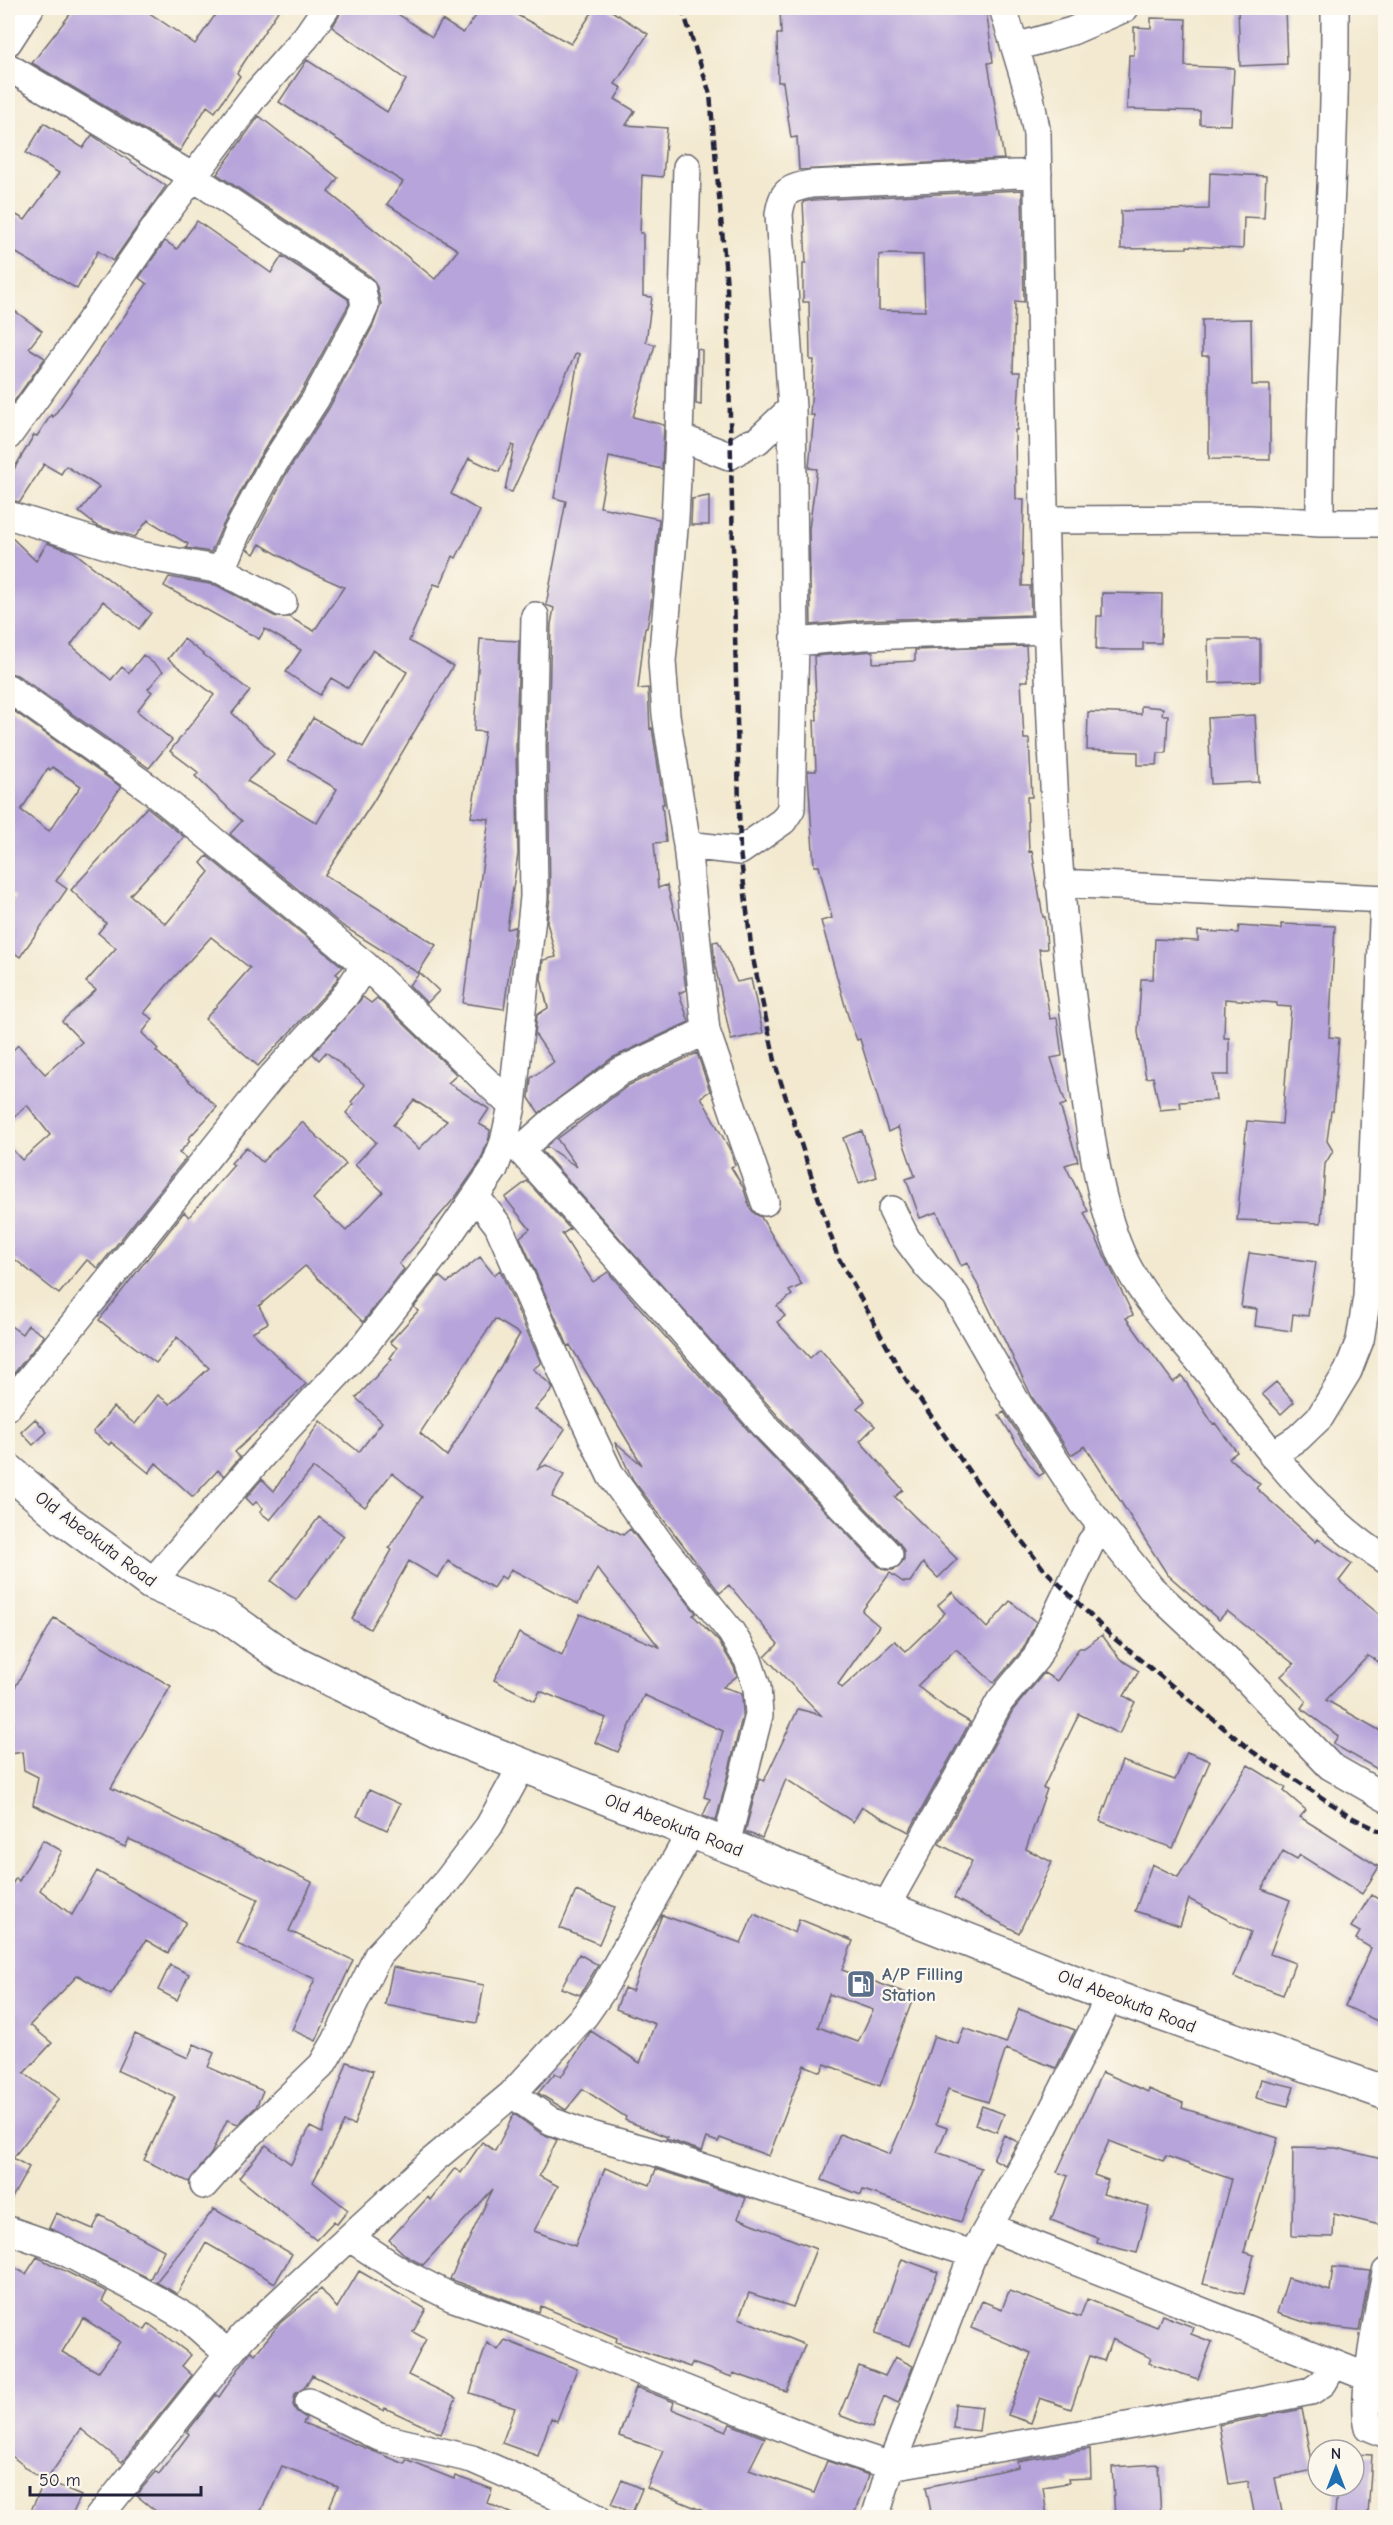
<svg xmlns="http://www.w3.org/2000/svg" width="1393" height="2525" viewBox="0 0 1393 2525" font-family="'Comic Neue',sans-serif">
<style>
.building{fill:#b6a4da;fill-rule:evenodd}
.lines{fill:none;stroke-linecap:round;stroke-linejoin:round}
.minor-casing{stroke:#6b686f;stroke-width:30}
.trunk-casing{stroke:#6b686f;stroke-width:36}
.minor{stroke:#fff;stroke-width:27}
.trunk{stroke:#fff;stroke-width:33}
.rail{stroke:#22223b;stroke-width:4.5;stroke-dasharray:9 4.5;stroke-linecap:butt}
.labels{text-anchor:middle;stroke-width:4.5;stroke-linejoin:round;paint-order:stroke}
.street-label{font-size:18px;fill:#22223b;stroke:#fbf7ec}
.service-label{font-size:18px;font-weight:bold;fill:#4e5e75;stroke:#fbf7ec;text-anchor:start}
</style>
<rect width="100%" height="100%" fill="#fbf7ec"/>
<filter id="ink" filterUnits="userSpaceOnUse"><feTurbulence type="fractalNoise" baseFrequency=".0167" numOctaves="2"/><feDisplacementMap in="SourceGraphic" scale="12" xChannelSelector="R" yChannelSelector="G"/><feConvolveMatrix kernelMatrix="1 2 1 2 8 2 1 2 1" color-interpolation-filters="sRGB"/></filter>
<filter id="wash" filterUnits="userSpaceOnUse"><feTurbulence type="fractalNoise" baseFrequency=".008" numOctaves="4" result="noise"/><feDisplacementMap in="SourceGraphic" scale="24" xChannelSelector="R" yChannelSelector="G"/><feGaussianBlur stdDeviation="1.35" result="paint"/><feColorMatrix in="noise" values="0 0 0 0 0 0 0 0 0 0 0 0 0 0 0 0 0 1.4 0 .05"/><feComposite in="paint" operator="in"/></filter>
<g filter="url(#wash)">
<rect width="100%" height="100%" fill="#f3e9d0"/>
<g id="blocks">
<!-- building -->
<path class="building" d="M75 8H142L195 44 220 8H280L237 73 240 76 215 112 207 106 180 151 32 63Z
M341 8H389L432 37 442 20 463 33 482 8H504L571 44 595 8H607L648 34 615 84 622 88 615 99 635 111 626 125 667 128 663 177 642 175 640 233H643V296L652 297 646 342 655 345 633 417 664 425 662 469 609 457 600 507 659 519 651 605 647 628H645L638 689 648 688 650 729 652 728 664 804H662L666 842 654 843 658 888 667 885 678 927 686 990 679 993 689 1022 612 1058 539 1113 529 1098 531 1078 554 1062 535 1034 537 1015 548 1008 541 979 543 960 556 957 547 922 550 897 548 746 551 624 554 608 546 605 566 501 554 498 579 354 576 353 512 492 505 490 514 446 512 445 499 472 469 458 451 494 480 511 456 558 453 556 440 586 434 584 409 641 453 666 373 802 325 875 436 945 418 973 343 926 230 834 242 821 195 776 199 773 170 751 214 695 168 659 184 639 250 691 232 713 274 754 247 781 317 823 337 789 288 760 313 718 363 747 407 672 373 650 348 688 331 678 320 695 286 672 301 650 265 629 259 639 164 586 169 577 216 585 276 617H289L314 631 344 587 301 568 260 544 254 554 247 549 285 476 329 408 373 326 381 304 377 287 371 277 217 174 259 116 338 178 328 192 435 279 458 250 387 204 403 182 279 102 307 60 387 112 406 80 332 27 339 16Z
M780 8H934V11L986 8 993 62 988 63 1004 159 799 170 797 137 791 138 783 82H778L777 34H781Z
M1238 8H1285L1287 64 1240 66Z
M1151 18 1186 19 1185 66 1234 68 1231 125 1200 124V111L1127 109 1129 55H1134V27L1151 28Z
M44 123 83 148 92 135 166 186 113 261 98 251 77 289 8 248V210L25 220 59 173 26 153Z
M1210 173 1266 176 1264 218 1244 217 1243 249 1187 246V248L1121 249V211L1209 209Z
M1022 190 1024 302 1015 301 1013 372H1020L1017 430H1015L1016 499H1024L1022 586H1030L1031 615 863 620 811 625 809 529 817 469 809 468 814 415H810L814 360H810L809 302H803V263H806L803 202 813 200ZM887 254 923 255 925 311 879 310V255Z
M197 221 271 273 282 256 348 299 349 304 301 392 257 461 223 525 211 552 186 548 188 544 148 520 135 537 97 526 79 512 99 487 66 466 61 474 44 464 20 502 8 500V479L34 435 37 436 51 415 53 417 147 284 139 278 165 241 177 249Z
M8 306 42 331 29 348 45 358 8 410Z
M1251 319 1252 385H1270V460L1209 459V356H1202V320Z
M697 349 702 350 701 405 696 404Z
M709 496V525H691L692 499Z
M8 534 36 561 47 543 74 552 151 613 139 629 103 601 71 645 111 680 122 667 129 673 143 655 163 671 148 689 152 692 137 711 172 740 149 768 17 675 8 673Z
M1102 593 1162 594 1161 643H1143V650H1096L1097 616H1102Z
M480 639 519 641 516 746 518 854 507 929 515 927 504 1009 463 1003 489 819 471 817 485 732 474 731Z
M1208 639H1260V681L1209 683Z
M1026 646 1028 681H1021L1024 739H1029L1032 797H1027L1029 852 1032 851 1043 917H1045L1047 949H1039L1050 1019 1057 1018 1062 1056 1051 1058 1066 1104 1060 1106 1078 1161 1065 1165 1088 1211 1084 1213 1133 1315 1126 1318 1173 1382 1182 1376 1213 1424 1215 1423 1237 1452 1229 1458 1260 1484 1256 1488 1316 1542 1318 1539 1352 1564 1339 1581 1386 1620V1666L1368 1656 1326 1700 1386 1734V1774L1333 1744 1338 1736 1301 1708 1306 1701 1281 1676 1294 1664 1227 1611 1219 1620 1167 1574 1085 1446 1071 1455 1032 1397 967 1263 961 1266 937 1212 920 1218 906 1179 915 1176 898 1127 888 1132 860 1039 857 1040 848 1016 821 921 832 918 819 866H814L808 774V771H816L814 720H817L814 656 873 651V663L915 661V650Z
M1141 706 1163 708 1162 715H1168L1166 753H1158L1157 765H1138V752L1087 750 1088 712 1141 714Z
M8 707 121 787 56 881 67 889 20 957 8 948V907L15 897 8 891ZM52 767 81 786 49 831 21 810 48 768 50 770Z
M1255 715 1259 782 1211 784 1208 718Z
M147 807 184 837 130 895 166 924 209 872 201 863 207 856 343 967 336 974 339 976 332 987 258 1066 205 1019 250 968 211 937 167 985 144 1013 153 1019 142 1033 158 1049 156 1051 217 1107 188 1139 190 1141 179 1153 186 1158 98 1268 87 1260 59 1294 8 1254V1145L22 1160 50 1135 27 1105 8 1123V1055L18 1045 45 1074 82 1042 62 1021 96 990 86 982 116 948 98 933 106 923 71 890Z
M1281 924 1335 926 1329 1037 1339 1038 1333 1111H1331L1327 1141 1333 1151 1325 1164 1321 1223 1237 1220 1247 1121 1282 1124 1291 1007 1277 1006V1003L1225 999 1224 1038H1229V1075H1213L1216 1100 1180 1102 1181 1108 1160 1110 1153 1077 1146 1078 1138 1032 1141 979H1153L1155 939 1198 941V931L1238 933 1239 926 1281 929Z
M718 941 737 982 751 979 763 1033 731 1040 715 965 713 942Z
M420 973 439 991 427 1003 409 985Z
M363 997 371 1003 377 998 457 1075 448 1083 489 1109 479 1124 490 1130 489 1138 480 1162 457 1195 399 1264 404 1269 363 1322 305 1266 259 1306 268 1323 252 1332 306 1384 235 1452 240 1457 224 1476 218 1470 193 1497 156 1463 149 1473 111 1442 109 1445 93 1432 113 1407 135 1424 158 1395 170 1404 209 1368 177 1337 156 1363 99 1320 184 1212 189 1217 234 1165 231 1163 246 1147 262 1162 302 1122 346 1164 313 1199 346 1231 383 1192 355 1165 376 1142 346 1113 354 1104 351 1102 365 1085 326 1052 319 1060 313 1054ZM414 1100 447 1121 419 1149 393 1125Z
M697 1053 710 1091 701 1097 730 1150 735 1165 731 1167 743 1187 750 1208 755 1214 761 1217 802 1285 789 1291 792 1295 777 1306 785 1316 777 1322 810 1358 820 1349 865 1401 857 1408 875 1426 860 1441 903 1490 895 1497 957 1559 938 1578 923 1563 910 1582H903L890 1573 862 1611 879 1626 838 1684 842 1688 895 1641 906 1651 945 1613 938 1605 952 1592 987 1628 1010 1601 1036 1622 1023 1649 994 1683 956 1649 917 1686 946 1708 970 1722 909 1832 862 1807 853 1822 786 1779 762 1838 745 1832 759 1779 764 1781 798 1709 821 1715 765 1657 778 1644 729 1585 720 1593 633 1480 615 1442 642 1465 570 1345 568 1346 520 1237 530 1229 505 1198 527 1181 570 1229 562 1234 593 1282 608 1272 755 1438 878 1566 885 1570H893L899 1567 904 1559V1551L900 1544 778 1416 542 1151 547 1147 577 1167 557 1139 629 1085Z
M862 1131 877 1177 859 1183 843 1138Z
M1249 1253 1316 1262 1308 1316 1293 1314 1291 1331 1255 1326 1257 1309 1241 1307Z
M480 1257 494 1275 500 1270 541 1363 533 1369 551 1385 553 1389 535 1409 565 1429 538 1469 546 1465 564 1475 552 1497 623 1535 630 1529 696 1613 693 1615 719 1642 734 1667 737 1676 723 1687 742 1693 743 1714 716 1821 703 1816 710 1799 704 1797 723 1731 644 1695 618 1752 595 1742 606 1718 540 1691 535 1701 494 1680 519 1633 562 1655 580 1614 659 1647 597 1568 578 1604 511 1569 505 1579 501 1576 493 1588 448 1561 438 1578 409 1561 370 1629 352 1619 392 1550 389 1548 422 1497 392 1473 365 1507 313 1468 270 1520 260 1512 263 1508 256 1502 253 1505 246 1498 262 1479 274 1491 320 1421 359 1452 382 1422 356 1398 392 1359 390 1358 397 1348 390 1342 418 1311 414 1307 439 1276 447 1283ZM495 1319 520 1334 447 1456 420 1433Z
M8 1324 22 1334 28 1325 44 1336 8 1381Z
M1276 1382 1294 1402 1281 1414 1262 1394Z
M1004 1412 1044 1473 1039 1476 1028 1462 999 1415Z
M35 1419 47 1432 33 1445 21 1432Z
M319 1517 344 1536 296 1600 271 1581Z
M54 1618 171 1686 111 1788 312 1882 289 1931 353 1960 316 2041 292 2030 315 1979 237 1944 258 1899 129 1839 125 1847 33 1805 38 1777 24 1770 22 1752 11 1754 10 1747 8 1748V1728L13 1726 8 1700Z
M1102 1635 1120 1659 1139 1671 1124 1696 1135 1702 1119 1734 1079 1714 1043 1788 1047 1789 1026 1849 1052 1862 1019 1933 954 1898 972 1861 939 1844 1013 1710 1044 1673 1057 1681 1079 1648H1084Z
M1187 1752 1210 1761 1173 1848 1100 1821 1122 1761 1175 1780Z
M1248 1765 1286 1788 1284 1791 1306 1810 1300 1817 1379 1867 1362 1894 1300 1855 1297 1859 1283 1851 1262 1889 1290 1900 1270 1954 1295 1963 1283 1995 1234 1977 1251 1932 1189 1899 1180 1926 1135 1911 1152 1864 1178 1877Z
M369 1790 400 1804 387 1830 357 1816Z
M43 1840 62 1851 40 1890 72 1915 97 1871 186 1922 168 1953 146 1940 111 1995 78 1975 30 2025 52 2043 24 2073 59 2099 13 2158 29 2167 8 2205V1890L16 1878 19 1881Z
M576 1891 615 1907 599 1944 560 1928Z
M1371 1895 1386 1903V2025L1345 2006 1371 1948 1356 1939 1360 1932 1351 1927Z
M754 1914 795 1933 799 1919 853 1941 842 1970 914 1996 880 2086 825 2064 821 2072 804 2065 769 2156 720 2138 718 2142 707 2138 702 2151 666 2139 667 2137 625 2120 626 2117 583 2089 566 2110 538 2093 555 2073 561 2077 591 2031 640 2063 655 2024 616 2009 624 1988 632 1991 662 1915 741 1943ZM829 1994 873 2010 858 2042 818 2027Z
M579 1954 598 1965 580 1995 561 1988Z
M170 1965 189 1974 177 2000 158 1990Z
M393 1967 484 1985 477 2023 385 2005Z
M1019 2009 1075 2030 1056 2068 1006 2049 988 2102 948 2089 936 2124 947 2128 937 2152 981 2168 961 2222 863 2190 861 2195 822 2180 840 2134 890 2154 911 2105 934 2036 958 2044 964 2028 1006 2043Z
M135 2034 188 2058 194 2044 214 2053 208 2067 263 2091 256 2107 238 2124 227 2120 211 2154 189 2182 144 2160 175 2097 118 2071Z
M347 2062 373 2071 354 2125 344 2122 313 2182 348 2210 337 2224 334 2221 316 2240 239 2178 266 2145 291 2164 310 2127 322 2133Z
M1102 2072 1148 2092 1149 2089 1183 2103 1182 2108 1278 2138 1244 2252 1254 2255 1244 2294 1203 2284 1231 2179 1166 2156 1163 2161 1109 2141 1094 2175 1108 2180 1103 2194 1149 2207 1137 2253 1097 2243 1098 2238 1051 2220 1068 2176 1057 2172Z
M1261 2079 1294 2087 1288 2106 1256 2098Z
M982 2106 1004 2114 997 2132 975 2124Z
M514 2114 542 2134 557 2140 539 2176 558 2186 534 2231 575 2246 605 2168 650 2185 656 2169 746 2198 738 2218 816 2249 793 2307 749 2293 739 2318 805 2345 786 2391 733 2373 732 2377 692 2363 690 2367 616 2342 617 2338 541 2306 539 2312 450 2279 493 2189 423 2265 406 2256 389 2240 428 2197 430 2200 455 2168 461 2173 482 2142 495 2151Z
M1004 2135 1018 2142 1005 2165 993 2159Z
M1293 2147 1336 2148 1386 2160V2201L1380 2225 1334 2214 1333 2237 1292 2236Z
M214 2209 292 2254 275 2283 206 2243 177 2294 156 2282Z
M56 2213 93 2229 100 2215 164 2250 150 2279 49 2228Z
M37 2257 107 2292 102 2301 145 2330 149 2324 191 2355 182 2366 192 2375 122 2462 81 2429 46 2481 81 2496 71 2517H28L44 2482 8 2453V2264L26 2274ZM83 2318 120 2342 98 2372 62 2352Z
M902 2259 938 2272 910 2346 875 2334Z
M1333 2267 1370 2271 1359 2330 1313 2325 1277 2313 1288 2278 1330 2291Z
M359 2271 426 2309 413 2332 426 2339 408 2375 456 2398 441 2434 385 2408 384 2411 312 2375 304 2388 295 2394 293 2405 296 2411 306 2418 303 2423 405 2464 406 2460 454 2479 455 2476 492 2489 487 2503 519 2517H325L338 2487 282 2466 258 2517H163L136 2495 156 2472 159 2474 189 2434 187 2432 216 2395 219 2397 251 2351 255 2354 280 2323 321 2289 337 2308Z
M1009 2291 1080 2317 1087 2299 1157 2327 1162 2315 1193 2327 1191 2334 1212 2342 1198 2379 1149 2363 1151 2358 1112 2339 1104 2361 1090 2356 1071 2409 1040 2398 1031 2423 1008 2415 1031 2353 971 2328 982 2301 1002 2309Z
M505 2340 577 2369 557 2421 551 2418 538 2456 502 2443 515 2408 470 2393 487 2343 498 2350Z
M895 2357 913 2366 898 2403 884 2396 872 2428 839 2415 859 2366 885 2376Z
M636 2387 674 2402 672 2409 726 2431 730 2424 765 2438 749 2470 814 2493 827 2461 869 2475 853 2517H718L647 2488 663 2451 619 2436Z
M955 2404 982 2407 979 2431 953 2428Z
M1302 2409 1314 2470 1275 2478 1283 2517H1255L1248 2481 1229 2484 1219 2425Z
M1090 2449 1091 2478 1068 2479 1069 2483 1043 2487 1047 2517H932L926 2487 1018 2467 1017 2461Z
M1354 2454 1372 2455 1368 2516 1335 2514 1337 2486H1354Z
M1158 2464 1161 2517H1115L1112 2467Z
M622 2480 642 2489 632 2513 611 2504Z"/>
</g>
</g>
<g filter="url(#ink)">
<use href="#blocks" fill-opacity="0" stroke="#6b686f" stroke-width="1.5"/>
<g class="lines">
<!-- minor casing -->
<g class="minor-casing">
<path id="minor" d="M1003 8 1030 97 1037 134C1040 296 1042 458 1047 619 1052 758 1057 896 1077 1034 1087 1102 1094 1191 1121 1253 1141 1299 1181 1337 1212 1377 1264 1443 1313 1514 1386 1560
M8 42 30 8
M1016 47 1072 31 1125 8
M8 67 193 177 362 290 365 306 359 319 315 400 271 468 237 532 221 570
M687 167 679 437 675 518 662 661 666 715 687 845 706 1031 765 1202
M8 436 68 353 162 218 255 95 306 37 326 8
M679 437 729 456 748 444 757 441 792 408
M8 515 139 555 221 570 283 603
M1044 520 1249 519 1320 523H1386
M1320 523C1319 351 1336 180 1335 8
M795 642 864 636 1048 630
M8 688 149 788 314 923 365 965 512 1106
M687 845 740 851 783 821 791 809 795 642 792 408 779 214C783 190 788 189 811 184L1038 173
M1059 883 1386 899
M504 1142 520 1150 664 1310 766 1427 889 1555
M520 1150 555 1119 621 1071 706 1031
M477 1198 498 1225 572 1394 611 1476 659 1542 731 1632 748 1660 757 1687 759 1715 726 1844
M892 1210 906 1238 927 1266 955 1295 1014 1398 1083 1503 1151 1588 1231 1663 1330 1766 1386 1798
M8 1406 269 1080 344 997 365 965
M1272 1455 1298 1438 1320 1417 1348 1371 1360 1340 1367 1297 1384 899
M151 1583 265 1452 364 1346 436 1254 494 1169 504 1142 512 1106 534 897 532 746 535 616
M885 1908 1000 1701 1036 1658 1091 1542 1102 1528
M512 2094 551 2121 580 2132 654 2152 973 2254
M204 2185 241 2143 322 2065 336 2041 378 1955 447 1881 489 1826 522 1766
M989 2227 1370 2378
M8 2230 54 2246 155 2299 189 2319 227 2353
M350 2238 402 2272 451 2297 514 2319 622 2364 824 2444 891 2466 1150 2422 1311 2391 1323 2383 1334 2364
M1386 2272C1380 2307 1360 2397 1369 2427L1386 2434
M309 2402 379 2437 472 2459 552 2494 597 2518
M98 2518 243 2336 433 2160 512 2094 585 2015 601 1992 691 1832
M875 2518 891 2466 973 2254 1039 2137 1110 1996"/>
</g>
<!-- trunk casing -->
<g class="trunk-casing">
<path id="trunk" d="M8 1470 64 1519 151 1583 225 1615 284 1657 441 1733 1110 1996 1386 2093"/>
</g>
<!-- minor -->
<use href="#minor" class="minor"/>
<!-- trunk -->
<use href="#trunk" class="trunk"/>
<!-- rail -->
<path class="rail" d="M682 8 710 94 727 287 740 851 752 954 777 1070 837 1255 901 1372 977 1483 1042 1567 1110 1635 1253 1752 1353 1818 1386 1834"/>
</g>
</g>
<!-- icons -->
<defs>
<g id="fuel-square" transform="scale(1.5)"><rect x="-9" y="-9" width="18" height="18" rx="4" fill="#5c6f8a" stroke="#fbf7ec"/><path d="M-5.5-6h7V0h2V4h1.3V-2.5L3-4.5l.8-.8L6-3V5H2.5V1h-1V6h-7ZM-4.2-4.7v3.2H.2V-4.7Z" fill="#fff"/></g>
</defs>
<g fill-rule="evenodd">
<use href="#fuel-square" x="861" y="1984"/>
</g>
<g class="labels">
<!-- street labels -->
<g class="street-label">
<text transform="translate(96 1539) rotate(37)" y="6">Old Abeokuta Road</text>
<text transform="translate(674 1825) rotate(21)" y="6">Old Abeokuta Road</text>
<text transform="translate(1127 2001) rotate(21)" y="6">Old Abeokuta Road</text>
</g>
<!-- service labels -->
<g class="service-label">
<text x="882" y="1980">A/P Filling<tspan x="882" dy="21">Station</tspan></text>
</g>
</g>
<!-- margin -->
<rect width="1393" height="2525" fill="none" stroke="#fbf7ec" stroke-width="30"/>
<!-- north arrow -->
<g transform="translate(1336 2468)"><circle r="28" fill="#fbf7ec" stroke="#a4a2a5" stroke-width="1.5"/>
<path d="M0-4.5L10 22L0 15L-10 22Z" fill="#1f6fb2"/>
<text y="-9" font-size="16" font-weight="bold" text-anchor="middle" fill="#22223b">N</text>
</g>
<!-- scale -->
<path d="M30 2486v9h171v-9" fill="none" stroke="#22223b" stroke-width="3"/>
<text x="39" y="2486" font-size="18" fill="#22223b" stroke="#fbf7ec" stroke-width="4.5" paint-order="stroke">50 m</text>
</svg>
